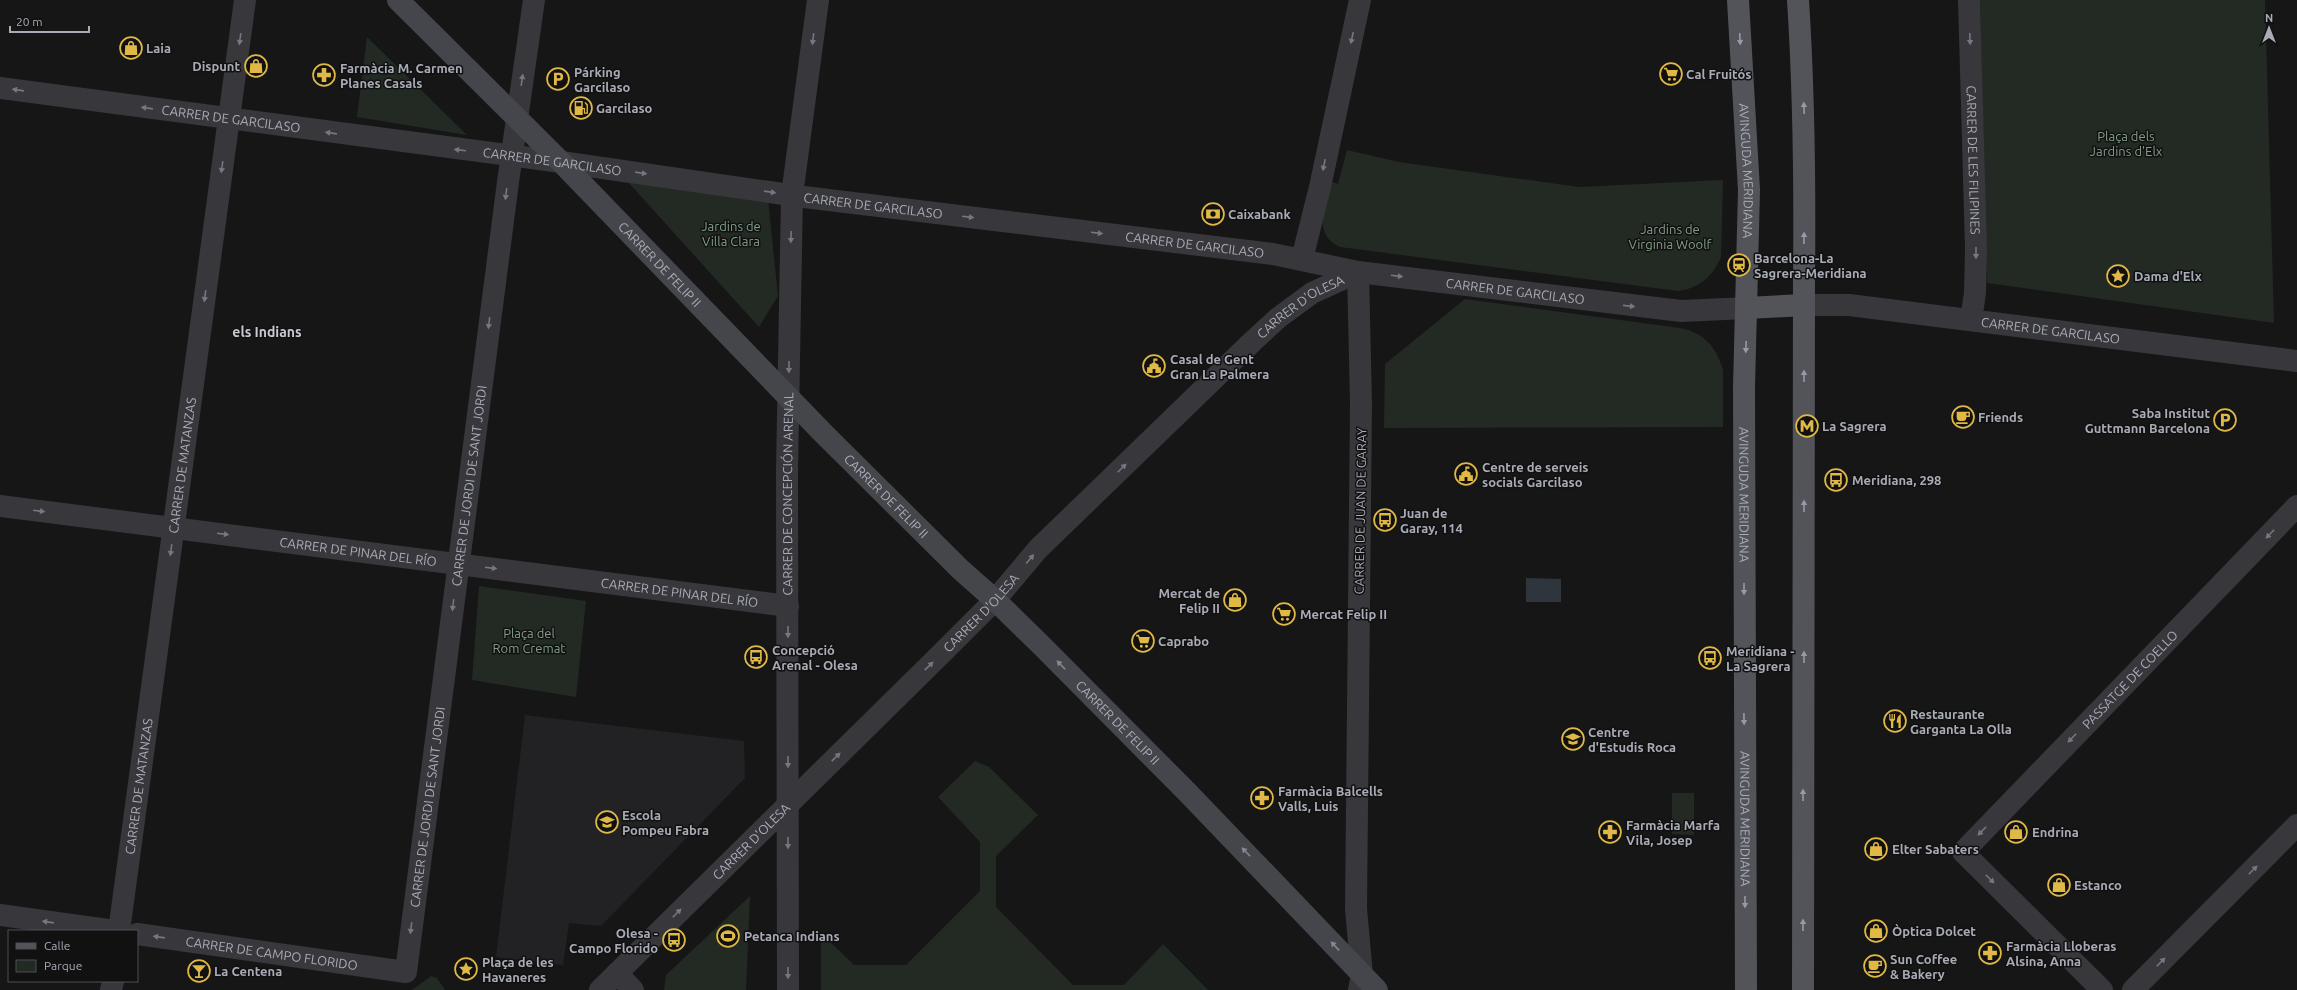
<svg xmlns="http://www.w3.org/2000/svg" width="2297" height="990" viewBox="0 0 2297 990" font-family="Ubuntu,sans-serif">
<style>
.built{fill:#222224}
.green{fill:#222a23}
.water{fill:#2f353c}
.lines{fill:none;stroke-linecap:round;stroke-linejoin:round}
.minor{stroke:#37373c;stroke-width:22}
.tertiary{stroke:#37373c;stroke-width:22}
.secondary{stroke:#45464c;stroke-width:22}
.primary{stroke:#53545a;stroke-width:22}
.oneway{fill:#76777f}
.oneway2{fill:#989aa4}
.oneway3{fill:#868891}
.labels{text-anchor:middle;stroke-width:3;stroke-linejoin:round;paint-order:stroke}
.poi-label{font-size:13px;font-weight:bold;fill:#a9acb6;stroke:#111112;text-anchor:start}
.street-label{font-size:13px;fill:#a9acb6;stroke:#111112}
.park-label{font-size:13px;fill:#829f86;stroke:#111112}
.neighbourhood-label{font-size:14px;font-weight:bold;fill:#c9cbd2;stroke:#111112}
</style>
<rect width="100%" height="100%" fill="#161617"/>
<!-- built -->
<path class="built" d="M525 715 744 741 745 778 601 926 569 923 563 965 496 957Z"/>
<!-- green -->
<path class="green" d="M1980 0H2265L2274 323 1987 283Z
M367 37 467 135 357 117Z
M1347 150 1399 162 1579 187 1723 180 1721 257C1713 276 1700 288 1678 291L1340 247C1312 235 1325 205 1330 181L1338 184Z
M628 182 768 199 778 296 759 327Z
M1465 299 1680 328C1704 332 1717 348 1723 370V427L1384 428 1385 364Z
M479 586 586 601 576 697 472 680Z
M975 761 989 767 1038 815 996 856V907L1073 985H1124L1163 944 1208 990H821V933L854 965H906L980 891V842L938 797Z
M1672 793H1694V835L1672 834Z
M750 896 746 990H664L666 975Z
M431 976 437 978 445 990H412Z"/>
<!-- water -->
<path class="water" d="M1526 578 1561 579V602H1526Z"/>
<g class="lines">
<!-- minor -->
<g class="minor">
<path id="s1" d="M1969 0 1976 249 1975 293 1971 320"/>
<path id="s2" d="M0 88 561 162 804 197 1273 254 1358 272 1361 403 1356 909 1362 975 1359 990"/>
<path d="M1302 259 1320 187 1360 0"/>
<path id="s3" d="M0 506 788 606"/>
<path d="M0 915 115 931"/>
<path id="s4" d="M119 931 245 0"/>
<path id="s5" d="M137 934 406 972 508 182 534 0"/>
<path d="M617 973 633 990"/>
<path d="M111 990 113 981"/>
<path id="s6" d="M788 990 787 471 792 195 818 0"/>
<path id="s7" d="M2102 990 1963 852 2297 506"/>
<path d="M2133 990 2297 825"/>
</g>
<!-- tertiary -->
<g class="tertiary">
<path id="s8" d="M1804 305H1849L2297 361"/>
<path id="s9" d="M600 990 942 653 995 600 1038 549 1253 341 1278 318 1312 293 1358 272 1681 311 1747 308"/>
</g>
<!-- secondary -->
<path class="secondary" id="s10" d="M398 0 561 162 824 434 961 570 995 600 1041 645 1188 793 1377 990"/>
<!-- primary -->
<g class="primary">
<path id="s11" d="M1738 0 1749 190 1744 387 1746 990"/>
<path d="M1798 0C1804 93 1805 185 1804 278L1803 990"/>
<path d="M1747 308 1804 305"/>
</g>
</g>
<!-- one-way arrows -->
<defs><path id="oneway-solid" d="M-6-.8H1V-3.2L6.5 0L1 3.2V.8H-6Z"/></defs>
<g class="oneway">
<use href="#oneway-solid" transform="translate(1352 38) rotate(102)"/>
<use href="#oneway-solid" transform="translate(240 39) rotate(98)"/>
<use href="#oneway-solid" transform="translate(813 39) rotate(97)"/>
<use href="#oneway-solid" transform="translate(1970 39) rotate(88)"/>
<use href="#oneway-solid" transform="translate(522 80) rotate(-82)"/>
<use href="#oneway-solid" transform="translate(18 90) rotate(-172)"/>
<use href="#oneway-solid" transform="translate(147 108) rotate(-172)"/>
<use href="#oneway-solid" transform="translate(331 133) rotate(-172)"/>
<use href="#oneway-solid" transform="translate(460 150) rotate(-173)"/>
<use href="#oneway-solid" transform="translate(1324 165) rotate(102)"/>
<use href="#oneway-solid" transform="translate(222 167) rotate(98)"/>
<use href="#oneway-solid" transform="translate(641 173) rotate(8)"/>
<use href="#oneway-solid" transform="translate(770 192) rotate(8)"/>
<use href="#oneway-solid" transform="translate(506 194) rotate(97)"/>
<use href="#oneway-solid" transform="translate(968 217) rotate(7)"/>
<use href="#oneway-solid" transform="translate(1097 233) rotate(7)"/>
<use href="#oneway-solid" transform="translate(791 237) rotate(91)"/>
<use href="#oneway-solid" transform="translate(1976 253) rotate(90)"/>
<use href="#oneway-solid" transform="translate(1397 276) rotate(7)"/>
<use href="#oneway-solid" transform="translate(205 296) rotate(98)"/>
<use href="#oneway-solid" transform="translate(1629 306) rotate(6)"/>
<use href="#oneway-solid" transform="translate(489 323) rotate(97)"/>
<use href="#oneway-solid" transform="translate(789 367) rotate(91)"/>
<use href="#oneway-solid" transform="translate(1122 468) rotate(-45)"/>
<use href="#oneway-solid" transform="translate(39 511) rotate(7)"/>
<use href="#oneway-solid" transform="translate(223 534) rotate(7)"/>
<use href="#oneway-solid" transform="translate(2270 534) rotate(134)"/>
<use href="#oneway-solid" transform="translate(171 550) rotate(98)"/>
<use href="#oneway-solid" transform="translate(1030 559) rotate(-50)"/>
<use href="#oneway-solid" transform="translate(491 568) rotate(7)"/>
<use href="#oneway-solid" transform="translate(453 605) rotate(97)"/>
<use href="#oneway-solid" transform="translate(788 632) rotate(90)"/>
<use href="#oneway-solid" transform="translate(929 666) rotate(-44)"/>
<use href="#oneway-solid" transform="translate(2072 738) rotate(134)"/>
<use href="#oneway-solid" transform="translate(836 757) rotate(-44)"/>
<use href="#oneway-solid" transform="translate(788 762) rotate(90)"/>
<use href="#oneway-solid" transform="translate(1982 831) rotate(134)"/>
<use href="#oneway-solid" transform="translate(788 843) rotate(90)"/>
<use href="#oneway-solid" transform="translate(2253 870) rotate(-45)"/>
<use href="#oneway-solid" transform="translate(1990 879) rotate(45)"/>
<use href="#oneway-solid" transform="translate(677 913) rotate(-45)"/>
<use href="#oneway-solid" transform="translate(48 922) rotate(-172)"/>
<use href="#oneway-solid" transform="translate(411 928) rotate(97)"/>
<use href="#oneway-solid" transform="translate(159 937) rotate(-172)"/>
<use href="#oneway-solid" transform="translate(2161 962) rotate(-45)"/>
<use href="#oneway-solid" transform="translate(788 973) rotate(90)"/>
</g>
<g class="oneway2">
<use href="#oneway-solid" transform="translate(1740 39) rotate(87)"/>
<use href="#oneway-solid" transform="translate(1804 108) rotate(-92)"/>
<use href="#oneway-solid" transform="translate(1804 238) rotate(-89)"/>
<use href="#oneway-solid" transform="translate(1746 347) rotate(92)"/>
<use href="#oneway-solid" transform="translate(1804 376) rotate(-90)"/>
<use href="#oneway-solid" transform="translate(1804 506) rotate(-90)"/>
<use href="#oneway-solid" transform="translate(1744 589) rotate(90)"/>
<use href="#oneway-solid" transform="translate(1804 657) rotate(-90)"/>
<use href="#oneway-solid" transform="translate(1744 719) rotate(89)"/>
<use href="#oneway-solid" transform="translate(1803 795) rotate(-90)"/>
<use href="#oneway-solid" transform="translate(1745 902) rotate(90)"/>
<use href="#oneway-solid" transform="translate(1803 925) rotate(-90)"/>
</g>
<g class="oneway3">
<use href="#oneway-solid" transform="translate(1061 665) rotate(-134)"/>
<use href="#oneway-solid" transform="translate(1246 852) rotate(-134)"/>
<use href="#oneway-solid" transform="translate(1335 946) rotate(-133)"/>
</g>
<!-- icons -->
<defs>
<g id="shop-ring" transform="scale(1.15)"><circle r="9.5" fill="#111112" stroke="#dfb845" stroke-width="1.5"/><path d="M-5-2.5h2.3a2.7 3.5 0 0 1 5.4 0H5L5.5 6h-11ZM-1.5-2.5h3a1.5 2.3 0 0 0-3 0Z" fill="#dfb845"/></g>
<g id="supermarket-ring" transform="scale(1.15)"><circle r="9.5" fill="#111112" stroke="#dfb845" stroke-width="1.5"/><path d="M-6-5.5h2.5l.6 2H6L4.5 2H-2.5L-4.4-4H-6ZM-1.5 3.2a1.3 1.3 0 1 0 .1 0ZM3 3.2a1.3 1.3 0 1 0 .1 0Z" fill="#dfb845"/></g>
<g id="pharmacy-ring" transform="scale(1.15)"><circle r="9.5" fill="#111112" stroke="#dfb845" stroke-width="1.5"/><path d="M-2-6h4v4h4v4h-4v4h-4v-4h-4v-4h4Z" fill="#dfb845"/></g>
<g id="parking-ring" transform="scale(1.15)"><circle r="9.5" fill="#111112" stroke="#dfb845" stroke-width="1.5"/><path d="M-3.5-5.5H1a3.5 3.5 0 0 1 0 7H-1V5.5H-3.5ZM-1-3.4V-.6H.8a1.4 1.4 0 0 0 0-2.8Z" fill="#dfb845"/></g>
<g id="fuel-ring" transform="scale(1.15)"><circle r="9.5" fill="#111112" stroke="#dfb845" stroke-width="1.5"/><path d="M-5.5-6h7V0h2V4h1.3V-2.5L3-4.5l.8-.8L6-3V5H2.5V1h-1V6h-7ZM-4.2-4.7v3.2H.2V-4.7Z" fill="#dfb845"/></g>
<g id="bank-ring" transform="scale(1.15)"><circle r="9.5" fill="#111112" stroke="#dfb845" stroke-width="1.5"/><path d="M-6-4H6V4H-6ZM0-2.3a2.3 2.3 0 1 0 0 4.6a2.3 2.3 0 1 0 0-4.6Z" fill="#dfb845"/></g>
<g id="station-ring" transform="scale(1.15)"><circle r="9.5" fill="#111112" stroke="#dfb845" stroke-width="1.5"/><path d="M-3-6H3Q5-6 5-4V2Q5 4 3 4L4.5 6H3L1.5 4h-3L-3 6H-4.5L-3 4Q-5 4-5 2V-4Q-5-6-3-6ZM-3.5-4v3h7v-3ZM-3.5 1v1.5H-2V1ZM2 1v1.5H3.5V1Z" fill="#dfb845"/></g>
<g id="sight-ring" transform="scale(1.15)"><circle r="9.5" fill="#111112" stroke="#dfb845" stroke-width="1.5"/><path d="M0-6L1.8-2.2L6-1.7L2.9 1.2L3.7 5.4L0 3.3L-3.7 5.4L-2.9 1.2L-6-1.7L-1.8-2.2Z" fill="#dfb845"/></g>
<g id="civic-ring" transform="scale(1.15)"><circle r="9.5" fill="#111112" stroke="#dfb845" stroke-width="1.5"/><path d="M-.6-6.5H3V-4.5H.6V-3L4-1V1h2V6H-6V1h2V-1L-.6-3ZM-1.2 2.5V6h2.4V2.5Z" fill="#dfb845"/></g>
<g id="cafe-ring" transform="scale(1.15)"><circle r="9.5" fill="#111112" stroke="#dfb845" stroke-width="1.5"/><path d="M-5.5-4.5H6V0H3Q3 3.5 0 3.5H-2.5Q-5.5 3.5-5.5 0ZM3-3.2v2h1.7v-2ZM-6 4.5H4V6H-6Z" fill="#dfb845"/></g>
<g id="metro-ring" transform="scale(1.15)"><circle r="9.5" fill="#111112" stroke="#dfb845" stroke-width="1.5"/><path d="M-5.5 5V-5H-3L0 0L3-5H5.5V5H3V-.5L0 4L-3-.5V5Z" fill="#dfb845"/></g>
<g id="bus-ring" transform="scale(1.15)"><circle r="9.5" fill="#111112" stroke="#dfb845" stroke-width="1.5"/><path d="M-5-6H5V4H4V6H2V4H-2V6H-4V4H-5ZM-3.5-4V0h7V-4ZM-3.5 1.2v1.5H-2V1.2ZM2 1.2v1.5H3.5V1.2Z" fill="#dfb845"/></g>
<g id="restaurant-ring" transform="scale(1.15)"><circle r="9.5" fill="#111112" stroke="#dfb845" stroke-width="1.5"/><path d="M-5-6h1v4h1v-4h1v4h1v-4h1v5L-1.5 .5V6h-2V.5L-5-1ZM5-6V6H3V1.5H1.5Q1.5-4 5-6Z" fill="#dfb845"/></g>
<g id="school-ring" transform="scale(1.15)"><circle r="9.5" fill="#111112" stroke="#dfb845" stroke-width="1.5"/><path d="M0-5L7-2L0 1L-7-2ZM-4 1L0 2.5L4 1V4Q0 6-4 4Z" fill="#dfb845"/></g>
<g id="stadium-ring" transform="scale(1.15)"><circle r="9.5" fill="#111112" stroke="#dfb845" stroke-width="1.5"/><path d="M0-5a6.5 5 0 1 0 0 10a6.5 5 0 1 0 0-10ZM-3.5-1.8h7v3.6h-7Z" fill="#dfb845"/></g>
<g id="bar-ring" transform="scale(1.15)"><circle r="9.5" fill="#111112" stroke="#dfb845" stroke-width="1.5"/><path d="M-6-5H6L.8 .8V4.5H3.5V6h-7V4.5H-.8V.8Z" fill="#dfb845"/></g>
</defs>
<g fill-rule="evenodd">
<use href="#shop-ring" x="131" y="48"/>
<use href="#shop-ring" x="256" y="66"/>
<use href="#supermarket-ring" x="1671" y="74"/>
<use href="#pharmacy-ring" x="324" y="75"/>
<use href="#parking-ring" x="558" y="79"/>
<use href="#fuel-ring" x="581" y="108"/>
<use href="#bank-ring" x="1213" y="214"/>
<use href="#station-ring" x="1739" y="265"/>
<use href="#sight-ring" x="2118" y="276"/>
<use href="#civic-ring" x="1154" y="366"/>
<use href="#cafe-ring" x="1963" y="417"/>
<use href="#parking-ring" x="2225" y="420"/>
<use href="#metro-ring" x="1807" y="426"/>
<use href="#civic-ring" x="1466" y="474"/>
<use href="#bus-ring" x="1836" y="480"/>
<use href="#bus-ring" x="1385" y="520"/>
<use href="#shop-ring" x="1235" y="600"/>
<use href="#supermarket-ring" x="1284" y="614"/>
<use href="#supermarket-ring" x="1143" y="641"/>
<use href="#bus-ring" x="756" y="657"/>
<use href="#bus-ring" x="1710" y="658"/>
<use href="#restaurant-ring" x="1895" y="721"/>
<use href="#school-ring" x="1573" y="739"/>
<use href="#pharmacy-ring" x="1262" y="798"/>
<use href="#school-ring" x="607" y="822"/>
<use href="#pharmacy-ring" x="1610" y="832"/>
<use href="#shop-ring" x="2016" y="832"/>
<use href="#shop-ring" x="1876" y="849"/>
<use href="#shop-ring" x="2059" y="885"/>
<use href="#shop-ring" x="1876" y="931"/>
<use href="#stadium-ring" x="728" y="936"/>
<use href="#bus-ring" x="674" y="940"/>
<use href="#pharmacy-ring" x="1990" y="953"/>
<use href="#cafe-ring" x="1875" y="966"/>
<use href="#sight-ring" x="466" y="969"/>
<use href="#bar-ring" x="199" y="971"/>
</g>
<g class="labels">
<!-- poi labels -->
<g class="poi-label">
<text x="146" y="53">Laia</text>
<text x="240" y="71" text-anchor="end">Dispunt</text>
<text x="340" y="73">Farmàcia M. Carmen<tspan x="340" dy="15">Planes Casals</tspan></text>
<text x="574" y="77">Párking<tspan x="574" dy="15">Garcilaso</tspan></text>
<text x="1686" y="79">Cal Fruitós</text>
<text x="596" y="113">Garcilaso</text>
<text x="1228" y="219">Caixabank</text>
<text x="1754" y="263">Barcelona-La<tspan x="1754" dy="15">Sagrera-Meridiana</tspan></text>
<text x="2134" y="281">Dama d'Elx</text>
<text x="1170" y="364">Casal de Gent<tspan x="1170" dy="15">Gran La Palmera</tspan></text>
<text x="2210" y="418" text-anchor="end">Saba Institut<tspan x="2210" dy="15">Guttmann Barcelona</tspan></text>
<text x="1978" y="422">Friends</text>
<text x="1822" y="431">La Sagrera</text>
<text x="1482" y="472">Centre de serveis<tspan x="1482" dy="15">socials Garcilaso</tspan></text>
<text x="1852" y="485">Meridiana, 298</text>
<text x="1400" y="518">Juan de<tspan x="1400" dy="15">Garay, 114</tspan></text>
<text x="1220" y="598" text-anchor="end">Mercat de<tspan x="1220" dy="15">Felip II</tspan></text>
<text x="1300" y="619">Mercat Felip II</text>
<text x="1158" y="646">Caprabo</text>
<text x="772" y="655">Concepció<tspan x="772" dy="15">Arenal - Olesa</tspan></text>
<text x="1726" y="656">Meridiana -<tspan x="1726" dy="15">La Sagrera</tspan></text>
<text x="1910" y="719">Restaurante<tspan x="1910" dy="15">Garganta La Olla</tspan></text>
<text x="1588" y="737">Centre<tspan x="1588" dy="15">d'Estudis Roca</tspan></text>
<text x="1278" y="796">Farmàcia Balcells<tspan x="1278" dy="15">Valls, Luis</tspan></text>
<text x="622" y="820">Escola<tspan x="622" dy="15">Pompeu Fabra</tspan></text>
<text x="1626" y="830">Farmàcia Marfa<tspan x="1626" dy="15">Vila, Josep</tspan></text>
<text x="2032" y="837">Endrina</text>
<text x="1892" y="854">Elter Sabaters</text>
<text x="2074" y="890">Estanco</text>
<text x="1892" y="936">Òptica Dolcet</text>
<text x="658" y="938" text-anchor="end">Olesa -<tspan x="658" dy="15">Campo Florido</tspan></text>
<text x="744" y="941">Petanca Indians</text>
<text x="2006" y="951">Farmàcia Lloberas<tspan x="2006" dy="15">Alsina, Anna</tspan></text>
<text x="1890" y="964">Sun Coffee<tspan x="1890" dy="15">&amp; Bakery</tspan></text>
<text x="482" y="967">Plaça de les<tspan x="482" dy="15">Havaneres</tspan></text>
<text x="214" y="976">La Centena</text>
</g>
<!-- street labels -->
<g class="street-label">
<text dy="5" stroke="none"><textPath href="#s2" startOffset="233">CARRER DE GARCILASO</textPath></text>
<text dy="5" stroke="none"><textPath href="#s1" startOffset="160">CARRER DE LES FILIPINES</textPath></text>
<text dy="5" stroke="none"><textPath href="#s2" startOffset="557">CARRER DE GARCILASO</textPath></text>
<text dy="5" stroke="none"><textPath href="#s11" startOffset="171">AVINGUDA MERIDIANA</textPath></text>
<text dy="5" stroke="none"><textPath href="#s2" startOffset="881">CARRER DE GARCILASO</textPath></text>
<text dy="5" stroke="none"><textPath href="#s2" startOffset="1205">CARRER DE GARCILASO</textPath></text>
<text dy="5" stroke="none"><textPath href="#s10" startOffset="372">CARRER DE FELIP II</textPath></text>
<text dy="5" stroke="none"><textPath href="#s9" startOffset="1206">CARRER DE GARCILASO</textPath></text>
<text dy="5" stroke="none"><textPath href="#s9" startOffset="980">CARRER D'OLESA</textPath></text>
<text dy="5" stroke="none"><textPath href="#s8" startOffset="248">CARRER DE GARCILASO</textPath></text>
<text dy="5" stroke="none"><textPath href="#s4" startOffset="470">CARRER DE MATANZAS</textPath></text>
<text dy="5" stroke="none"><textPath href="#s5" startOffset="762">CARRER DE JORDI DE SANT JORDI</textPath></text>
<text dy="5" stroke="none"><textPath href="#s6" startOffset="496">CARRER DE CONCEPCIÓN ARENAL</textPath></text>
<text dy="5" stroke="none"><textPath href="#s11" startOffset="495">AVINGUDA MERIDIANA</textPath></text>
<text dy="5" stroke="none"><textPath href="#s10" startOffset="696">CARRER DE FELIP II</textPath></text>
<text transform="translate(1360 511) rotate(-89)" y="5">CARRER DE JUAN DE GARAY</text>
<text dy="5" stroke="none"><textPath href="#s3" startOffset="361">CARRER DE PINAR DEL RÍO</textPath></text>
<text dy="5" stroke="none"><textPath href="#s3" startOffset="685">CARRER DE PINAR DEL RÍO</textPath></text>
<text dy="5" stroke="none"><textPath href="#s9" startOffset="536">CARRER D'OLESA</textPath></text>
<text dy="5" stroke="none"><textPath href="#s7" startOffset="436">PASSATGE DE COELLO</textPath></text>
<text dy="5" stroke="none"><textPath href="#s10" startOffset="1020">CARRER DE FELIP II</textPath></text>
<text dy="5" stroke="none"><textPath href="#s4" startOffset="146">CARRER DE MATANZAS</textPath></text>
<text dy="5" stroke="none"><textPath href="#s5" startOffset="438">CARRER DE JORDI DE SANT JORDI</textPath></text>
<text dy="5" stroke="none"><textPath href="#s11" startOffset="819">AVINGUDA MERIDIANA</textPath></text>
<text dy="5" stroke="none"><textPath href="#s9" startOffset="212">CARRER D'OLESA</textPath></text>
<text dy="5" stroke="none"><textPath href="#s5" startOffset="136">CARRER DE CAMPO FLORIDO</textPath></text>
</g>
<!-- park labels -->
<g class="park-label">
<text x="2126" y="141">Plaça dels<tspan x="2126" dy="15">Jardins d'Elx</tspan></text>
<text x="731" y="231">Jardins de<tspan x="731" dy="15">Villa Clara</tspan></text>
<text x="1670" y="234">Jardins de<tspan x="1670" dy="15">Virginia Woolf</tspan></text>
<text x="529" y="638">Plaça del<tspan x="529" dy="15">Rom Cremat</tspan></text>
</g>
<!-- neighbourhood labels -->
<g class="neighbourhood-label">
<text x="267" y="337">els Indians</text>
</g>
</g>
<!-- legend -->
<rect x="8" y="930" width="130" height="52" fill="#111112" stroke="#4e4f54"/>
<rect x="16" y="943" width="20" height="6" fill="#53545a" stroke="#4e4f54"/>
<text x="44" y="950" font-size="12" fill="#a9acb6">Calle</text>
<rect x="16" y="960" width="20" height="12" fill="#222a23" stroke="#4e4f54"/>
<text x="44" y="970" font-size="12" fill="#a9acb6">Parque</text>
<!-- north arrow -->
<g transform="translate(2269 28)" stroke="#111112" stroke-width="3" paint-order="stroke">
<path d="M0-3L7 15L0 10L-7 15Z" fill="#a9acb6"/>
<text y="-6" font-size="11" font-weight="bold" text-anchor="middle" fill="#a9acb6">N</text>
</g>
<!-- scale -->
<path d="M10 26v6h79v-6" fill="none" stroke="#a9acb6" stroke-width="2"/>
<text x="16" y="26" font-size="12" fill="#a9acb6" stroke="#111112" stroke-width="3" paint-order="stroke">20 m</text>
</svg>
